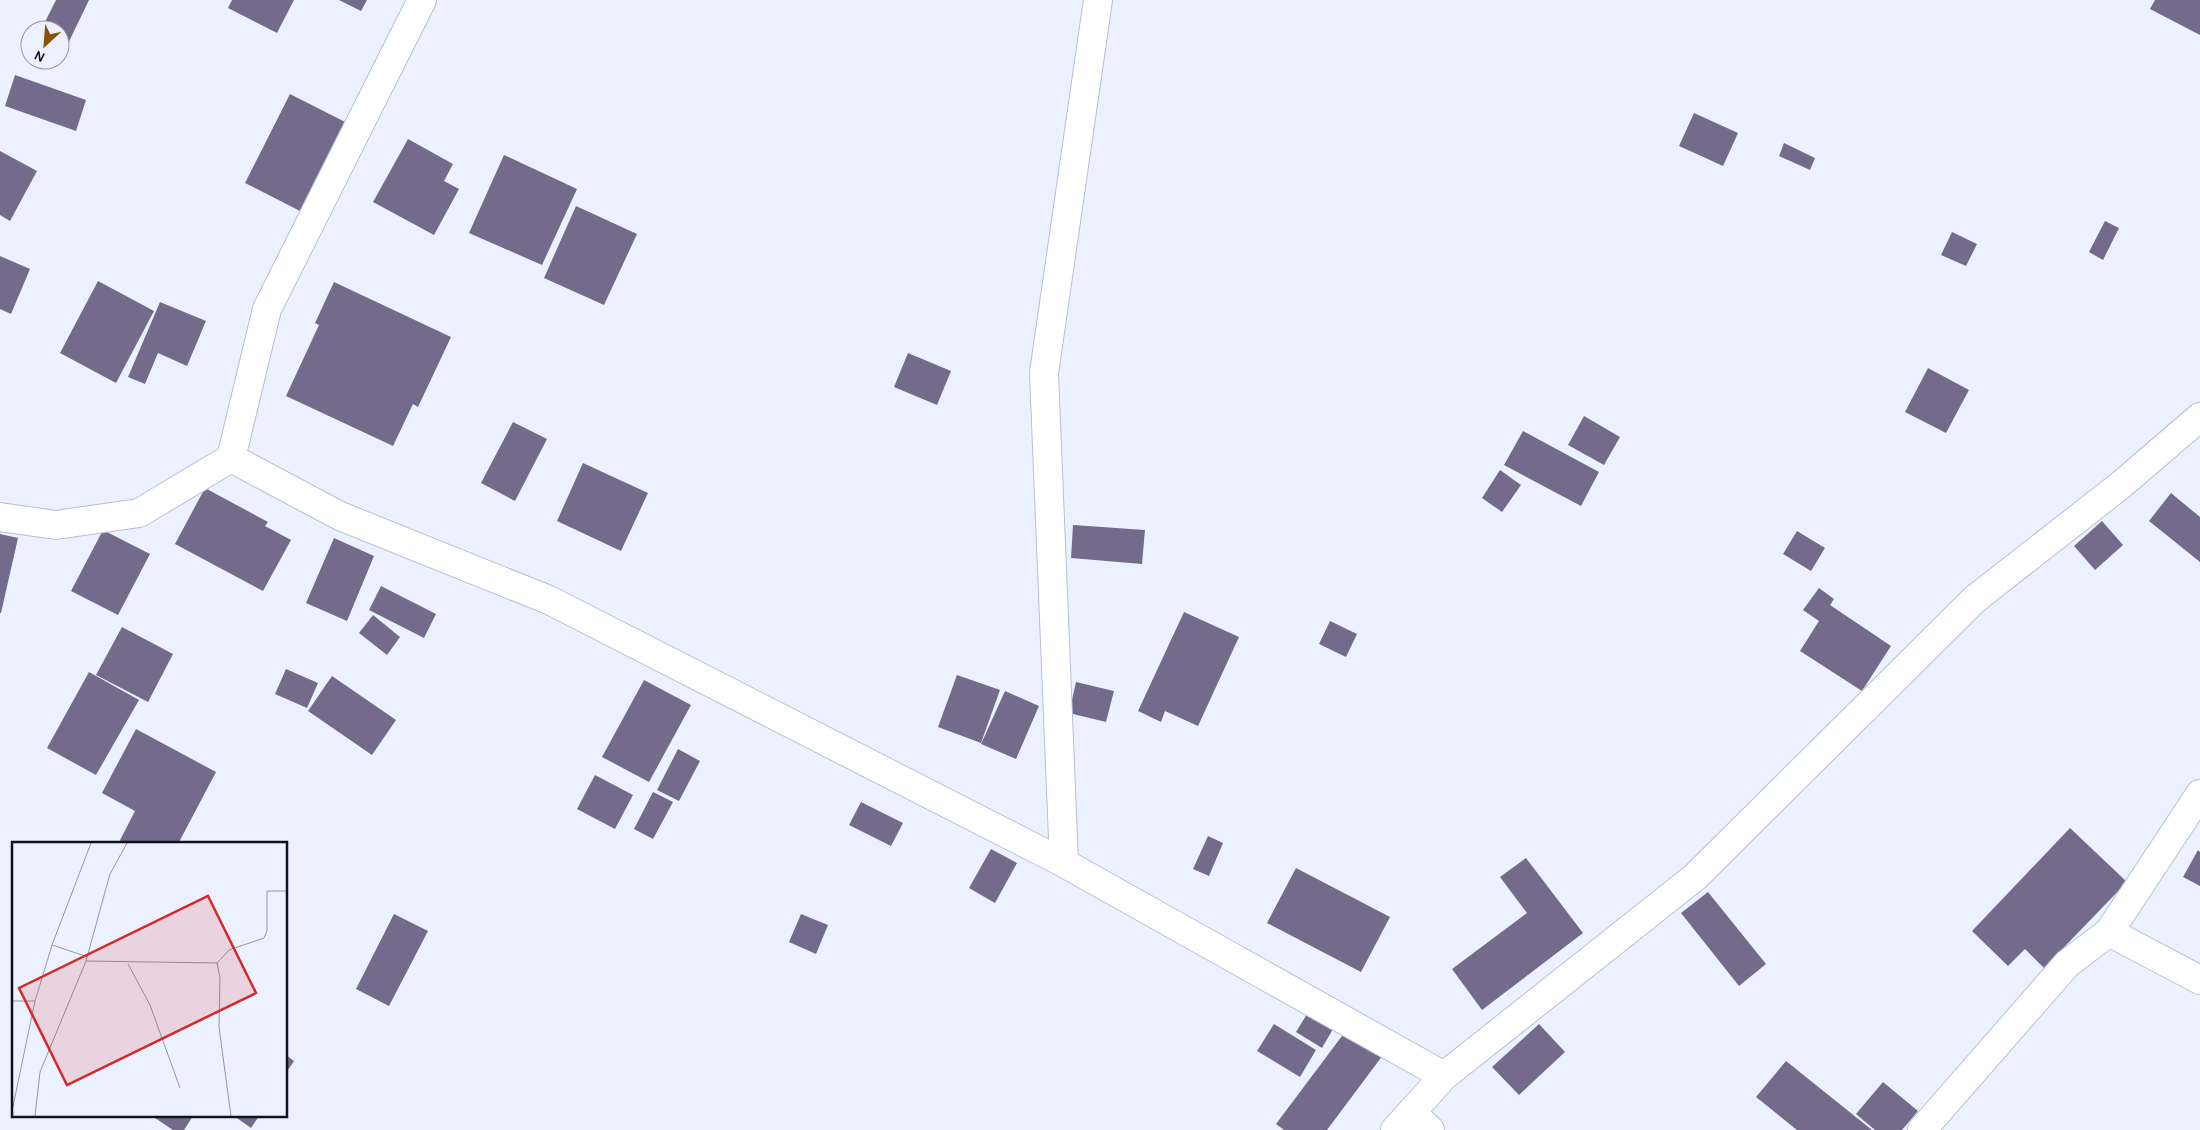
<svg xmlns="http://www.w3.org/2000/svg" width="2200" height="1130" viewBox="0 0 2200 1130" font-family="Karla,sans-serif">
<style>
.building{fill:#746b8c}
.lines{fill:none;stroke-linecap:round;stroke-linejoin:round}
.street-casing{stroke:#b6c0d5;stroke-width:30}
.street{stroke:#fff;stroke-width:28}
.inset-road{fill:none;stroke:#9398a2;stroke-width:1}
.view{fill:#d62828;fill-opacity:0.15;stroke:#d62828;stroke-width:2.5}
.inset-edge{fill:none;stroke:#0f1219;stroke-width:2.5}
</style>
<rect width="100%" height="100%" fill="#ebf1fe"/>
<!-- building -->
<path class="building" d="M56 0H89L64 52 60 50V30H41Z
M232 0H294L277 33 228 8Z
M339 0H367L361 11Z
M2155 0H2200V35L2150 9Z
M15 75 86 100 76 131 5 106Z
M290 94 349 124 304 213 245 183Z
M1694 113 1738 133 1723 166 1679 146Z
M408 139 453 164 444 181 459 189 434 235 373 202Z
M1784 143 1815 158 1810 170 1779 156Z
M0 151 37 171 10 221 0 215Z
M504 155 577 189 542 265 469 233Z
M576 206 637 234 604 305 544 278Z
M2105 221 2119 228 2103 260 2089 252Z
M1952 232 1977 244 1966 266 1941 255Z
M0 256 30 269 11 314 0 309Z
M98 281 154 311 116 383 60 353Z
M334 282 451 337 418 407 413 404 393 446 286 396 319 325 315 323Z
M160 302 206 321 187 366 158 353 145 384 128 377Z
M908 353 951 371 937 405 894 387Z
M1928 368 1969 390 1946 433 1905 412Z
M1584 416 1620 437 1604 465 1568 445Z
M513 422 547 439 515 501 481 483Z
M1523 431 1599 472 1581 506 1504 465Z
M583 463 648 493 621 551 557 521Z
M1500 470 1521 485 1502 512 1482 498Z
M205 488 268 522 265 526 291 540 263 591 175 544Z
M2171 493 2200 517V562L2149 521Z
M2102 521 2123 545 2095 570 2074 546Z
M1073 525 1145 530 1142 564 1071 558Z
M103 530 150 554 118 615 71 591Z
M1797 531 1825 548 1811 571 1783 554Z
M0 534 18 538 1 613H0Z
M334 538 374 556 347 621 306 603Z
M381 586 436 614 424 638 369 610Z
M1819 588 1834 599 1830 605 1891 646 1862 691 1800 651 1819 621 1803 610Z
M1184 612 1239 637 1198 726 1165 711 1161 722 1138 711Z
M373 615 400 637 387 655 359 633Z
M1330 621 1357 634 1346 657 1319 644Z
M122 627 173 654 148 702 96 675Z
M286 669 318 683 307 708 275 694Z
M89 672 139 700 96 775 47 748Z
M957 675 1000 690 981 743 938 727Z
M332 676 396 720 372 755 308 711Z
M644 680 691 705 649 782 602 757Z
M1076 682 1114 691 1106 722 1069 713Z
M1005 691 1039 706 1016 759 981 744Z
M136 729 216 772 178 844H118L135 811 102 793Z
M678 749 700 761 679 801 657 790Z
M595 775 633 795 615 829 577 809Z
M653 792 673 802 653 839 634 829Z
M861 802 903 823 891 846 849 825Z
M2070 828 2127 882 2044 968 2025 949 2008 966 1972 931Z
M1208 836 1223 843 1209 876 1193 869Z
M991 849 1017 863 995 903 969 888Z
M2198 850 2200 852V886L2183 877Z
M1526 858 1583 933 1482 1010 1452 969 1527 913 1500 877Z
M1296 868 1390 917 1361 972 1267 923Z
M1708 892 1766 964 1739 986 1681 913Z
M394 914 428 931 389 1006 356 989Z
M801 914 828 925 816 954 789 942Z
M1307 1014 1333 1029 1322 1048 1296 1032Z
M1274 1024 1316 1050 1300 1077 1257 1051Z
M1539 1024 1565 1052 1519 1095 1492 1067Z
M1348 1028 1383 1055 1327 1130H1284L1276 1124Z
M286 1055 294 1061 286 1073Z
M1786 1061 1872 1130H1797L1756 1097Z
M1883 1082 1918 1111 1902 1130H1875L1856 1114Z
M152 1116H193L184 1130H173Z
M234 1116H259L251 1128Z"/>
<g class="lines">
<!-- street casing -->
<g class="street-casing">
<path id="street" d="M231 458 267 309 422 0
M0 517 56 525 139 513 231 458 340 516 549 600 1064 863 1444 1076
M1064 863 1044 373 1098 0
M2109 932 2200 980
M1412 1113 1430 1130
M1395 1130 1444 1076 1695 877 1975 599 2122 484 2200 417
M1922 1130 2067 964 2109 932 2200 794"/>
</g>
<!-- street -->
<use href="#street" class="street"/>
</g>
<!-- overview -->
<g transform="translate(12 842)">
<rect width="275" height="275" fill="#ebf1fe"/>
<path class="inset-road" d="M40 103 76 115M74 119 205 121 217 108 252 96 255 89V49H275M205 121 208 136 207 185 219 274M116 122 138 163 168 246M0 159H23M0 269 23 159 40 103 79 1M23 274 28 230 74 119 98 32 115 1"/>
<path class="view" d="M196 54 244 151 55 243 7 146Z"/>
<rect width="275" height="275" class="inset-edge"/>
</g>
<!-- north arrow -->
<g transform="translate(45 45) rotate(206)"><circle r="24" fill="#ebf1fe" stroke="#9398a2"/>
<path d="M0-4L9 19L0 12L-9 19Z" fill="#895202"/>
<text y="-8" font-size="14" font-weight="bold" text-anchor="middle" fill="#0f1219">N</text>
</g>
</svg>
